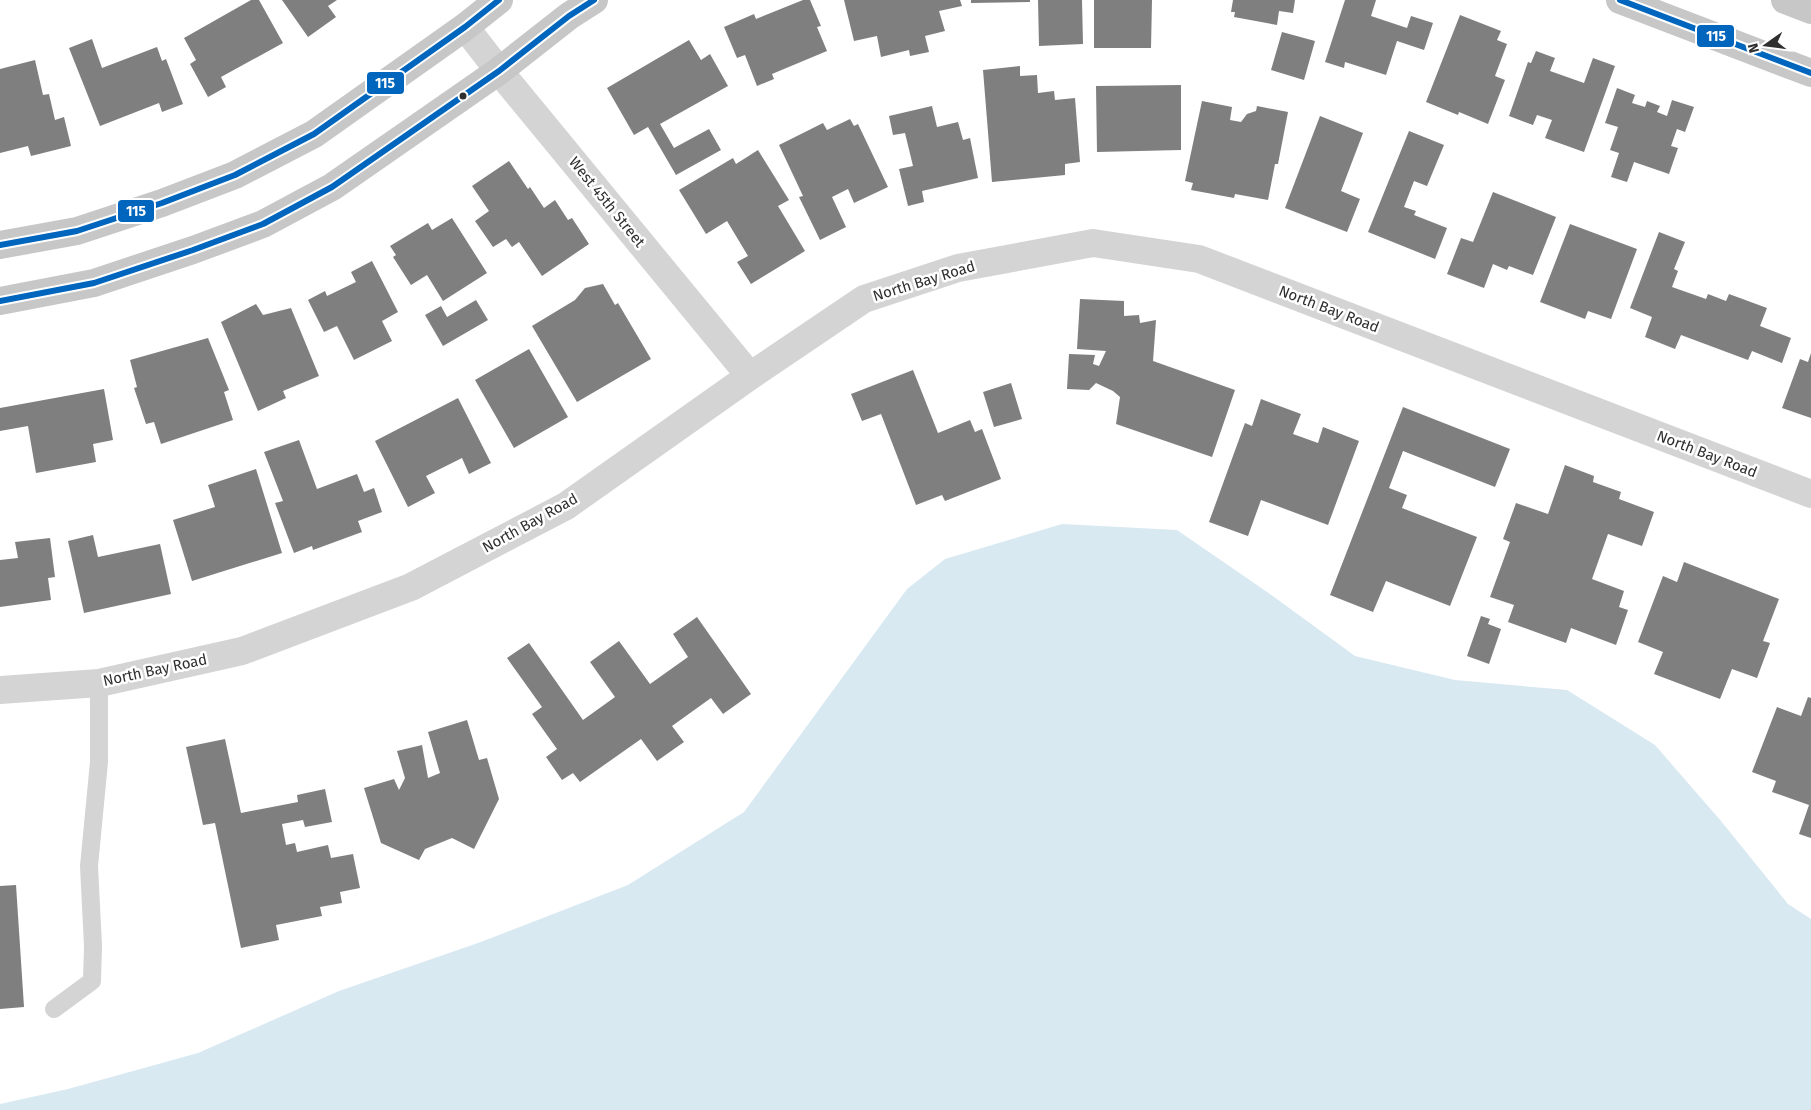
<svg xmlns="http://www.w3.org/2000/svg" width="1811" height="1110" viewBox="0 0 1811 1110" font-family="'Fira Sans',sans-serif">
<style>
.water{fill:#d9e9f2}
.building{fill:#7f7f7f}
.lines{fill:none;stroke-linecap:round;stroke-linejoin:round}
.service{stroke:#d4d4d4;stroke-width:18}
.minor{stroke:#d4d4d4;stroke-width:28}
.primary{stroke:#c7c7c7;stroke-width:28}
.bus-1-casing{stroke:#fff;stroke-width:10}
.bus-1{stroke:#0065bd;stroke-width:6}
.bus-dot{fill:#2f2f2f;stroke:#fff;stroke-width:2}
.labels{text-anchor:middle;stroke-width:5;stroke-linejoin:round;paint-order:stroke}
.street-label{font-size:15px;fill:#2f2f2f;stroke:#fff}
.line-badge{stroke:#fff;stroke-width:2}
.badge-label{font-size:14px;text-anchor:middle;font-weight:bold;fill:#fff}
</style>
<rect width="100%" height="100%" fill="#fff"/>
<!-- water -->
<path class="water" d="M1062 524 1177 530 1270 594 1355 656 1455 680 1567 690 1655 745 1721 821 1788 904 1811 919V1110H0V1104L68 1089 198 1053 339 991 478 943 628 885 744 812 907 589 945 559Z"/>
<!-- building -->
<path class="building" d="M251 0H259L283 43 221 77 226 87 208 97 190 64 196 60 184 38Z
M282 0H337L328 6 336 17 308 37Z
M803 0H810L821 26 817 27 827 51 772 74 774 79 757 86 745 55 737 58 724 27 754 14 756 19Z
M844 0H960L962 6 939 11 945 31 925 36 929 52 910 56 909 50 881 57 877 36 854 41Z
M971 0H1030V2L971 3Z
M1038 0H1082L1083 44 1039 46Z
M1094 0H1152L1151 48H1094Z
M1233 0H1295L1293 13 1279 11 1277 25 1234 17 1235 12H1231Z
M1345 0H1376L1371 16 1407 28 1411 16 1433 23 1424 50 1397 41 1386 75 1345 62 1344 68 1325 62Z
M1460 15 1501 31 1497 40 1507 44 1495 76 1505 80 1488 124 1459 112 1458 115 1426 102Z
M1282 32 1315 41 1304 80 1271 70Z
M92 39 102 68 157 47 162 61 166 59 183 104 162 112 159 103 100 126 69 48Z
M689 40 701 60 710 54 728 86 660 124 674 148 709 129 721 150 676 175 648 127 634 135 607 88Z
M1536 51 1555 58 1550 71 1584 83 1593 58 1615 66 1584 152 1545 138 1552 120 1537 115 1533 125 1509 116 1528 62 1531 63Z
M35 60 43 95 49 94 55 120 64 117 71 146 31 156 28 146 0 153V69Z
M1020 66V76L1037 75 1038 93 1054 91 1055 100 1075 98 1080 162 1065 164V175L992 182 983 70Z
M1181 85V150L1097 152 1096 86Z
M1617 88 1635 95 1632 103 1645 107 1647 101 1660 106 1657 112 1667 116 1672 100 1694 107 1685 132 1677 129 1671 146 1678 148 1669 174 1634 162 1627 182 1611 177 1619 153 1610 150 1618 127 1605 123Z
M1202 101 1232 107 1230 120 1241 122 1247 114 1256 111 1257 106 1288 112 1278 164H1275L1268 200 1235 194 1234 198 1191 190 1193 183 1185 181Z
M932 106 937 127 958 122 963 140 970 138 978 178 922 191 924 202 908 206 899 169 913 166 905 133 893 135 889 116Z
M1320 116 1363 133 1341 191 1360 199 1347 232 1285 208Z
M850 119 854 126 858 124 888 187 854 203 848 189 832 197 846 227 820 240 799 197 803 196 779 145 823 123 827 130Z
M1409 131 1444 145 1427 186 1414 181 1404 207 1416 211 1414 215 1447 228 1435 259 1368 232Z
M758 150 789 200 778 206 805 251 751 284 737 262 748 256 727 221 706 234 679 190 733 158 736 164Z
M509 161 528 189 530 187 544 208 555 200 568 220 572 218 589 244 542 276 519 242 512 247 506 239 493 247 475 221 489 211 472 186Z
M1493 192 1556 217 1533 275 1509 266 1507 270 1493 264 1484 288 1447 274 1461 238 1473 242Z
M452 218 487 273 443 301 427 275 411 285 393 257 396 255 390 246 428 223 432 230Z
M1570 224 1637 249 1611 319 1588 311 1585 319 1540 302Z
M1659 232 1685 242 1674 269 1678 271 1672 287 1706 299 1708 294 1726 301 1729 294 1767 308 1760 326 1791 338 1782 363 1752 351 1748 360 1681 335 1675 349 1645 337 1652 317 1630 308Z
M372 261 398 312 382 321 392 341 354 360 337 326 324 332 308 300 325 291 327 296 356 282 351 272Z
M603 284 615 305 618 303 651 359 577 402 532 326 575 300 585 288Z
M1080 299 1124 301V316L1139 315 1140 323 1156 320 1153 361 1235 390 1212 457 1116 424 1120 397 1113 391 1096 383 1089 390 1067 389 1069 354 1095 355 1093 364 1099 366 1106 351 1077 349Z
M476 300 488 320 443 346 425 315 441 306 447 317Z
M256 304 263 315 291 308 319 376 283 391 286 398 258 411 221 322Z
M208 338 229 390 224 392 233 420 161 444 154 422 146 424 134 388 137 387 130 360Z
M529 349 568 417 514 448 475 380Z
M1811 353V418L1782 408 1800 359 1808 362Z
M913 370 938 433 970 420 975 432 982 429 1001 479 945 501 942 495 916 505 881 414 862 421 851 394Z
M1011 383 1022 419 994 427 983 392Z
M104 389 113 440 93 444 96 462 36 473 28 426 0 431V408Z
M458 398 491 463 469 474 462 458 426 476 435 493 408 507 375 441Z
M1261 399 1301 414 1293 434 1318 443 1323 427 1359 441 1328 525 1261 500 1248 536 1209 522 1245 423 1252 426Z
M1403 407 1510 449 1495 487 1403 451 1389 488 1407 495 1402 508 1477 537 1450 606 1386 581 1373 612 1330 595Z
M299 440 317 489 357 474 364 492 374 488 382 512 358 521 362 532 313 550 312 546 294 553 275 503 283 501 264 452Z
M1565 465 1594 476 1593 482 1621 492 1619 499 1654 512 1642 546 1608 534 1592 579 1624 591 1619 607 1628 610 1616 645 1571 628 1566 643 1508 622 1514 605 1490 597 1510 542 1503 539 1516 503 1548 514Z
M256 469 282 553 192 581 173 520 215 507 208 485Z
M93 535 98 557 160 544 171 594 84 613 68 541Z
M50 538 55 577 48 578 51 600 0 607V560L18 558 15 542Z
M1684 562 1779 599 1763 641 1770 643 1757 678 1732 669 1720 699 1654 674 1663 652 1638 642 1663 576 1677 582Z
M1481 616 1490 619 1488 624 1501 629 1489 664 1467 656Z
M697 617 751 694 723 714 711 698 672 726 684 742 657 761 641 739 580 782 573 773 562 780 546 757 557 749 532 714 542 707 507 658 529 643 583 720 615 697 590 662 619 641 650 684 688 657 673 634Z
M1808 697 1811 698V838L1799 834 1809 805 1772 792 1776 781 1752 772 1777 707 1801 716Z
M467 720 479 760 487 758 499 799 474 849 452 838 425 849 419 860 381 843 364 788 394 779 399 790 405 778 397 751 422 745 428 778 440 773 428 732Z
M225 739 241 813 298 802 297 795 325 789 332 822 305 827 303 820 282 824 286 845 295 843 297 852 328 845 331 858 353 854 360 888 340 892 342 903 320 907 322 916 276 925 279 940 241 948 215 823 203 825 186 747Z
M16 885 24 1007 0 1009V886Z"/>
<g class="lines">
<!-- service -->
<path class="service" d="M54 1009 92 981 93 946 89 866 99 762V683"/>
<!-- minor -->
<path class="minor" d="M465 27 499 71 750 376
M0 690 99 683 242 651 411 587 566 506 750 376 864 299 958 268 1093 243 1199 259 1811 494"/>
<!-- primary -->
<path class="primary" d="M1620 0 1811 73
M1785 0 1811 10
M0 245 77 231 162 203 235 175 314 134 465 27 499 0
M0 301 94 283 193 250 263 224 332 187 499 71 569 16 594 0"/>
<!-- bus-1 casing -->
<g class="bus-1-casing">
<path id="bus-1" d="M1620 0 1811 73
M0 245 77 231 162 203 235 175 314 134 465 27 499 0
M0 301 94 283 193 250 263 224 332 187 499 71 569 16 594 0"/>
</g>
<!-- bus-1 -->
<use href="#bus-1" class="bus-1"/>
</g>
<!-- markers -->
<circle class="bus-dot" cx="463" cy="96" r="4.5"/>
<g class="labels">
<!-- street labels -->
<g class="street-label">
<text transform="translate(607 202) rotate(51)" y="5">West 45th Street</text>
<text transform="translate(924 281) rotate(-17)" y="5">North Bay Road</text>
<text transform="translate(1329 309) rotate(21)" y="5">North Bay Road</text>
<text transform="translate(1707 454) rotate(21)" y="5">North Bay Road</text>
<text transform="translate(530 523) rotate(-29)" y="5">North Bay Road</text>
<text transform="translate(155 670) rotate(-12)" y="5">North Bay Road</text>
</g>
</g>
<g class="line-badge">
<rect x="1696" y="24" width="39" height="24" rx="5" fill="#0065bd"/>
<rect x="366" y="71" width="39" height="24" rx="5" fill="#0065bd"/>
<rect x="117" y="199" width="38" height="24" rx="5" fill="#0065bd"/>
</g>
<g class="badge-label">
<text x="1716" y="41">115</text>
<text x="385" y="88">115</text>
<text x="136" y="216">115</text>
</g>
<!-- north arrow -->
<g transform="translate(1766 45) rotate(256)" stroke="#ffffff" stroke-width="4" paint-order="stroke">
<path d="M0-4L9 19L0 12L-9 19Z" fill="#2f2f2f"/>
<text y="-8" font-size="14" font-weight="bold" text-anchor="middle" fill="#2f2f2f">N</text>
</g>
</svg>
